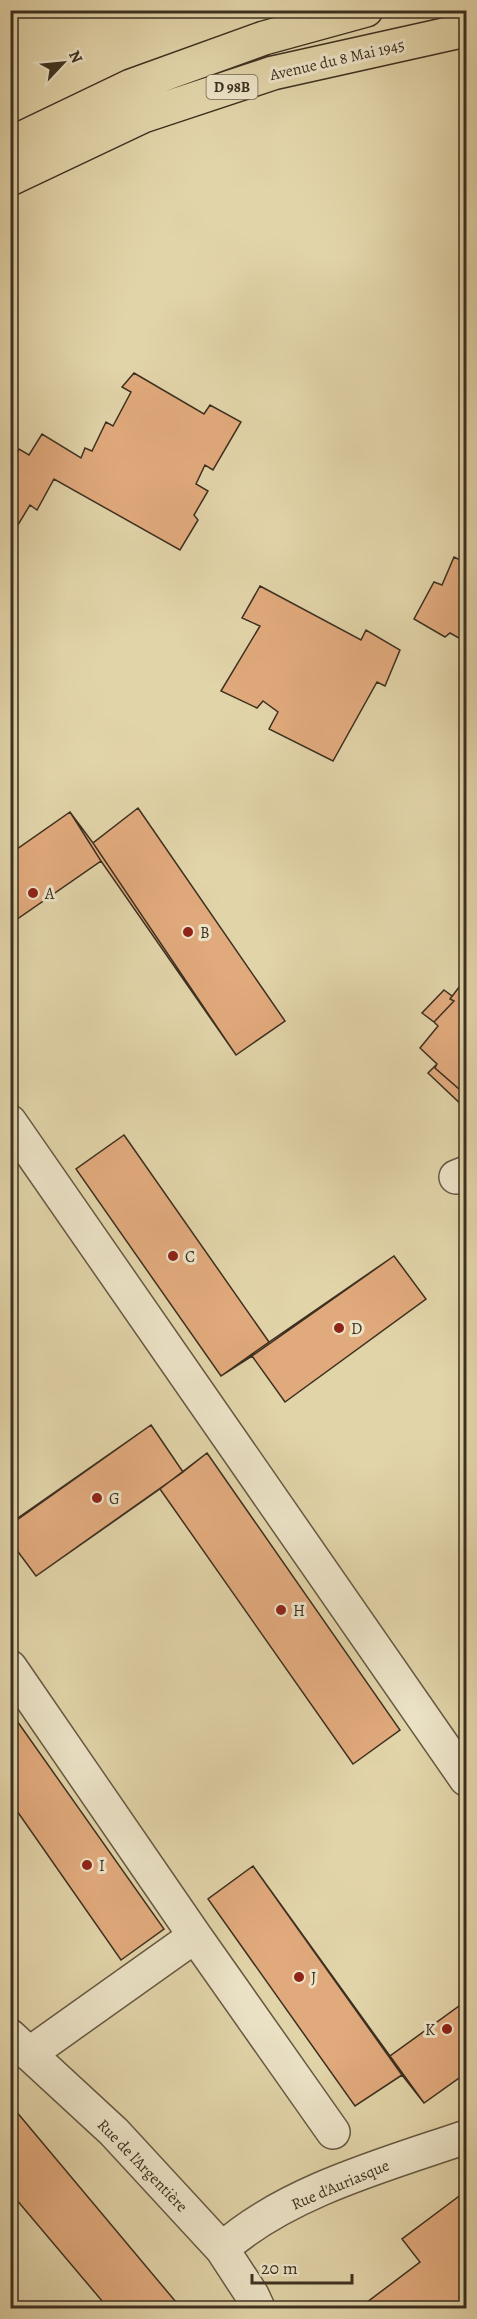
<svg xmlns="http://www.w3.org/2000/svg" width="477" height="2319" viewBox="0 0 477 2319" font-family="Alegreya,serif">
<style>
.building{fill:#e1aa7d;stroke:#3d3020;stroke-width:1.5}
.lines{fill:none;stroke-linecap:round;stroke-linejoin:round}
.minor-casing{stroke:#665942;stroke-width:36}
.major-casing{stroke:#3d3020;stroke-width:36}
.minor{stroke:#ece3c7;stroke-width:33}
.major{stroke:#e2d4a9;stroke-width:33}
.poi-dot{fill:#8f2418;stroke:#ece3c7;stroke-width:2}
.labels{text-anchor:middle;stroke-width:6;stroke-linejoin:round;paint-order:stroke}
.shield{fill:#ece3c7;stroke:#726652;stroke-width:1.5}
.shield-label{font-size:15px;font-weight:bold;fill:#3d3020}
.street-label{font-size:16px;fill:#3d3020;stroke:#ece3c7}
.poi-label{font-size:16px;fill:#3d3020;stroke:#ece3c7;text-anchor:start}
</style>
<rect width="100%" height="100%" fill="#e2d4a9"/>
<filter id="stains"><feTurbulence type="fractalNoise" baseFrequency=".00333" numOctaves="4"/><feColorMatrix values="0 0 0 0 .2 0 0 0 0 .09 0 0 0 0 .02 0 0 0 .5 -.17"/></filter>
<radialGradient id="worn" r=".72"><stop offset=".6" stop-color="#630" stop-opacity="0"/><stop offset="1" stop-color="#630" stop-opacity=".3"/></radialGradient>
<!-- building -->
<path class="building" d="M134 373 204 414 210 405 241 422 213 470 205 465 196 484 208 491 194 515 198 520 180 550 54 479 37 510 30 505 10 538V453L16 456 19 449 29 455 42 434 81 458 85 448 92 451 106 422 113 426 131 392 122 387Z
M454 557 466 563V642L450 633 445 637 414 619 434 582 442 585Z
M260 586 361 640 366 630 400 650 385 686 377 682 333 761 269 729 278 712 263 701 257 708 221 691 260 626 242 618Z
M138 808 285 1021 236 1055 101 861 10 924V854L70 812 93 843Z
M138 808 285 1021 236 1055 93 843Z
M70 812 101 861 10 924V854Z
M466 978V1095L435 1068 437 1064 420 1048 438 1026 434 1022 454 1001 450 999Z
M444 990 452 996 450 999 454 1001 434 1022 422 1013Z
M437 1064 435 1068 466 1095 465 1108 428 1073Z
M124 1135 269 1342 394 1256 426 1299 285 1402 252 1356 221 1376 76 1169Z
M124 1135 269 1342 221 1376 76 1169Z
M394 1256 426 1299 285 1402 252 1356Z
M151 1425 183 1472 207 1453 400 1730 353 1764 160 1489 36 1576 10 1541V1520L12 1522Z
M151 1425 183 1472 36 1576 10 1541V1525Z
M207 1453 400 1730 353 1764 160 1489Z
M10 1711 164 1929 121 1960 10 1801Z
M253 1866 390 2056 466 2001V2073L424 2103 402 2075 355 2106 208 1899Z
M253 1866 402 2075 355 2106 208 1899Z
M466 2001V2073L424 2103 390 2056Z
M10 2104 181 2308H108L10 2192Z
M466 2191V2308H370L366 2303 420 2262 402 2239Z"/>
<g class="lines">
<!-- minor casing -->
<g class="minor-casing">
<path id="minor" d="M10 1122 466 1779
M456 1177 466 1173
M10 1667 195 1936 333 2132
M10 2036 114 2132 222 2249 252 2295 258 2308
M29 2054 195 1936
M222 2249C285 2192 387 2164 466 2137"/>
</g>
<!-- major casing -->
<g class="major-casing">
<path id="major" d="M10 144 131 86 264 38 366 10
M10 179 143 116 273 73 466 30"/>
</g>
<!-- minor -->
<use href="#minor" class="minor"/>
<!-- major -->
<use href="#major" class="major"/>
</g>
<!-- markers -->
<g class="poi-dot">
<circle cx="33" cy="893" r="6"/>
<circle cx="188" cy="932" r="6"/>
<circle cx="173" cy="1256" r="6"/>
<circle cx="339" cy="1328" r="6"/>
<circle cx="97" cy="1498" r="6"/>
<circle cx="281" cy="1610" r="6"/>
<circle cx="87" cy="1865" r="6"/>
<circle cx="299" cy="1977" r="6"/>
<circle cx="447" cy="2029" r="6"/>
</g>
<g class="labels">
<!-- shield labels -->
<rect class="shield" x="206.5" y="75" width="51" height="24" rx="4.5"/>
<g class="shield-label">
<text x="232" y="92">D 98B</text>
</g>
<!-- street labels -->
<g class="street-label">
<text transform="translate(337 59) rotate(-13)" y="6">Avenue du 8 Mai 1945</text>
<text transform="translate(143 2165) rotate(46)" y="6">Rue de l'Argentière</text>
<text transform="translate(340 2184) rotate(-23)" y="6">Rue d'Auriasque</text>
</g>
<!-- poi labels -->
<g class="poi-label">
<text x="45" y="899">A</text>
<text x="200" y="938">B</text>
<text x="185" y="1262">C</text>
<text x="351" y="1334">D</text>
<text x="109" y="1504">G</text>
<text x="293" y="1616">H</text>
<text x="99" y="1871">I</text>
<text x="311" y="1983">J</text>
<text x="435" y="2035" text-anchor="end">K</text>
</g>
</g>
<!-- margin -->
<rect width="477" height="2319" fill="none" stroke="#e2d4a9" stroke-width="36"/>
<rect x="12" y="12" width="453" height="2295" fill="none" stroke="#3d3020" stroke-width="3"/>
<rect x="18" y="18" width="441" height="2283" fill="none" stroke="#3d3020" stroke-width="1.5"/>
<!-- north arrow -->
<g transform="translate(63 63) rotate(64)" stroke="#ece3c7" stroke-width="4.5" paint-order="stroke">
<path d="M0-4.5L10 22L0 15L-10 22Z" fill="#3d3020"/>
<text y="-9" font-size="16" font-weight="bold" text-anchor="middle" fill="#3d3020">N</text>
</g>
<!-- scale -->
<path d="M252 2274v9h100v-9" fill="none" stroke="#3d3020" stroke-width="3"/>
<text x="261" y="2274" font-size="18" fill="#3d3020" stroke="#ece3c7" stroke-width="4.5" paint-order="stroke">20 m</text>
<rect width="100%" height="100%" filter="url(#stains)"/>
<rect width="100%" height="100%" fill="url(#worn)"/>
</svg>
